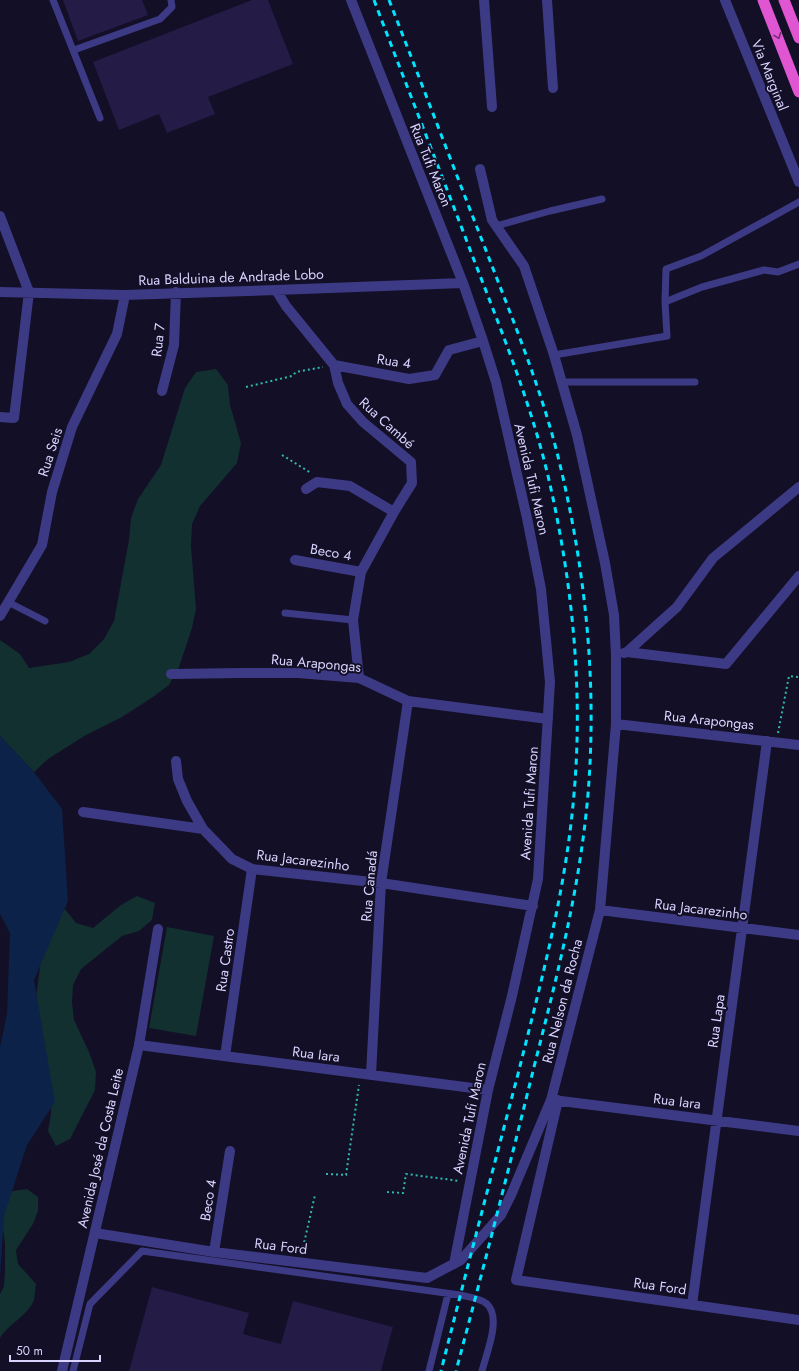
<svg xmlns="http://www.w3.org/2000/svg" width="799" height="1371" viewBox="0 0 799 1371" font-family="Jost,sans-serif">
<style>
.green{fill:#12302f}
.water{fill:#0c2248}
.building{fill:#241b47}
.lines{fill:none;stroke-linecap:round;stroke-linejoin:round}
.path{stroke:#2fb8b0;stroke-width:2;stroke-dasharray:2 3;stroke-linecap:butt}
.service{stroke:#3d3a85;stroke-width:7}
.minor{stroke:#3d3a85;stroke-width:10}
.tertiary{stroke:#3d3a85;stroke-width:10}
.trunk{stroke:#e055d1;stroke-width:11}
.rail{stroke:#00e5ff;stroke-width:3;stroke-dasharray:6 5;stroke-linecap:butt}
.oneway{stroke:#6f2e73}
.labels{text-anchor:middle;stroke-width:4;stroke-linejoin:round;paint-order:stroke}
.street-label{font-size:14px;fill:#d9d4ff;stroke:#130f26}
</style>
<rect width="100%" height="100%" fill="#130f26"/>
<!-- green -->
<path class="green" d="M216 369 228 385 230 405 241 443 237 463 200 506 192 524 191 546 196 609 192 628 179 667 169 685 153 697 122 717 86 735 48 759 34 772 0 736V640L20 654 29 668 69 662 89 654 104 639 114 621 129 540 131 518 138 499 161 465 185 388 196 372Z
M137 896 155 903 152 920 139 931 122 936 81 969 73 985 72 1002 74 1020 89 1052 96 1072 95 1090 70 1139 56 1146 48 1131 51 1114V1097L35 1006 42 951 47 917 65 909 76 923 93 928 121 905Z
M167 927 214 936 196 1036 149 1028Z
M27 1189 38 1197V1211L33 1224 16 1250 18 1264 36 1284C35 1289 35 1295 34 1300 27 1317 9 1323 0 1338V1294L4 1286 5 1272V1244L1 1213 3 1199 13 1191Z"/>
<!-- water -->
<path class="water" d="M0 736 34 772 62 809 68 901 34 980 55 1102 27 1145 4 1216 0 1277V1047L7 1014 10 933 0 914Z"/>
<!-- building -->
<path class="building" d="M63 0H142L148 15 78 41Z
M252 0H268L293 64 208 97 215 114 167 133 159 114 119 130 93 62Z
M152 1287 249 1313 243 1334 281 1344 293 1301 393 1327 381 1371H129Z"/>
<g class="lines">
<!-- path -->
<path class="path" d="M246 387 292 376 296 372 323 367
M282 455 311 473
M778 733 789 676 799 677
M326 1174 346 1175 359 1085
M387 1192 403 1193 406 1174 460 1181
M302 1252 315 1195"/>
<!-- service -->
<path class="service" d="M53 0 100 118
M74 50 160 19 172 7 171 0
M496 226 550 211 602 199
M665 302 666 269 701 256 799 202
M554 355 667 336 665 302 702 287 764 270 778 272 799 264
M562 382H695
M8 602 45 621
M285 613 353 620
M73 1371 90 1304 142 1251 460 1295C469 1297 480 1298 487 1304 502 1318 486 1354 482 1371
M429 1371 448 1294"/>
<!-- minor -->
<path class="minor" d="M351 0 463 283 483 341 496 382 527 518 541 589 550 682 538 879 512 996 488 1090 454 1264
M484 0 492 107
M547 0 553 88
M725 0 799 182
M0 216 29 292 14 418 0 417
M276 290 286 306 334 365 338 383 347 404 363 422 411 462 412 483 394 512 361 572 353 620 359 678
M0 292 125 295 276 290 463 283
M334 365 409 379 435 375 449 350 483 341
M162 391 174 345 176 292
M306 489 317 482 350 486 394 512
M295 560 361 572
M0 616 42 545 52 492 72 427 117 334 125 295
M627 652 677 607 713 558 799 487
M624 653 627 652 726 664 799 576
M171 674 241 673H298L359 678 408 701 548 719
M616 724 799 745
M176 761 178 779 187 801 203 829 232 859 252 869 381 883 533 906
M83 812 203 829
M600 910 799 935
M139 1045 488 1090
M225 1056 252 869
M371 1075 381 883 408 701
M553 1100 799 1131
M558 1100 516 1280 799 1320
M95 1233 214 1252 427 1278 461 1260 501 1215 511 1195 551 1100 600 910 616 724V656L614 615 605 563 577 435 554 355 524 266 492 220 480 169
M214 1252 230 1151
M692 1305 767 741"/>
<!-- tertiary -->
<path class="tertiary" d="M62 1371 139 1045 158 929"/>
<!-- trunk -->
<path class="trunk" d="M763 0 799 92
M784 0 799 38"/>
<!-- rail -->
<path class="rail" d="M374 0C407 87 441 173 474 260 503 335 534 411 551 489 573 589 583 693 574 794 566 890 541 982 518 1074 492 1173 466 1272 441 1371
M389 0C422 84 454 169 487 253 514 323 544 395 561 469 586 575 597 685 588 794 580 888 557 976 534 1067 509 1168 483 1270 456 1371"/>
</g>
<!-- one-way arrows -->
<defs><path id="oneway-chevron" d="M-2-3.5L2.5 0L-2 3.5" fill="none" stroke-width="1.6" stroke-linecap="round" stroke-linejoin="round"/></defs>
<use class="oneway" href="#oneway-chevron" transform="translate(778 36) rotate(69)"/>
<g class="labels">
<!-- street labels -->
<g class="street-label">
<text transform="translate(770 75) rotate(68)" y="5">Via Marginal</text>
<text transform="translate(431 165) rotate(68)" y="5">Rua Tufi Maron</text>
<text transform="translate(231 277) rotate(-2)" y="5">Rua Balduina de Andrade Lobo</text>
<text transform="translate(158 340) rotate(-83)" y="5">Rua 7</text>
<text transform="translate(394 361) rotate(8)" y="5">Rua 4</text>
<text transform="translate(387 423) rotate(42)" y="5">Rua Cambé</text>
<text transform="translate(50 452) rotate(-72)" y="5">Rua Seis</text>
<text transform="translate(532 479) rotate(77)" y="5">Avenida Tufi Maron</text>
<text transform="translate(331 552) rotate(10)" y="5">Beco 4</text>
<text transform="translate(316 663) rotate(5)" y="5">Rua Arapongas</text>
<text transform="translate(709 720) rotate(6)" y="5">Rua Arapongas</text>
<text transform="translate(529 803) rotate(-86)" y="5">Avenida Tufi Maron</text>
<text transform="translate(303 860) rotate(7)" y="5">Rua Jacarezinho</text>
<text transform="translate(369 886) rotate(-85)" y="5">Rua Canadá</text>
<text transform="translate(701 909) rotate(7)" y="5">Rua Jacarezinho</text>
<text transform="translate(225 960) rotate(-82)" y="5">Rua Castro</text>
<text transform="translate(562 1001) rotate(-76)" y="5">Rua Nelson da Rocha</text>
<text transform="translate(716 1021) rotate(-82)" y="5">Rua Lapa</text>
<text transform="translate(316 1054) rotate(7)" y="5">Rua Iara</text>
<text transform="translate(677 1101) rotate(7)" y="5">Rua Iara</text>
<text transform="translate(469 1118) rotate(-78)" y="5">Avenida Tufi Maron</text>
<text transform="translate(100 1148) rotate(-77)" y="5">Avenida José da Costa Leite</text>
<text transform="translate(208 1200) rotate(-81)" y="5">Beco 4</text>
<text transform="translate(281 1246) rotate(7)" y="5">Rua Ford</text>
<text transform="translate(660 1286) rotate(8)" y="5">Rua Ford</text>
</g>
</g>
<!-- scale -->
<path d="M10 1355v6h90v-6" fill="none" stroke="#d9d4ff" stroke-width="2"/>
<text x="16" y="1355" font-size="12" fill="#d9d4ff" stroke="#130f26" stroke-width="3" paint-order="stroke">50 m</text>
</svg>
